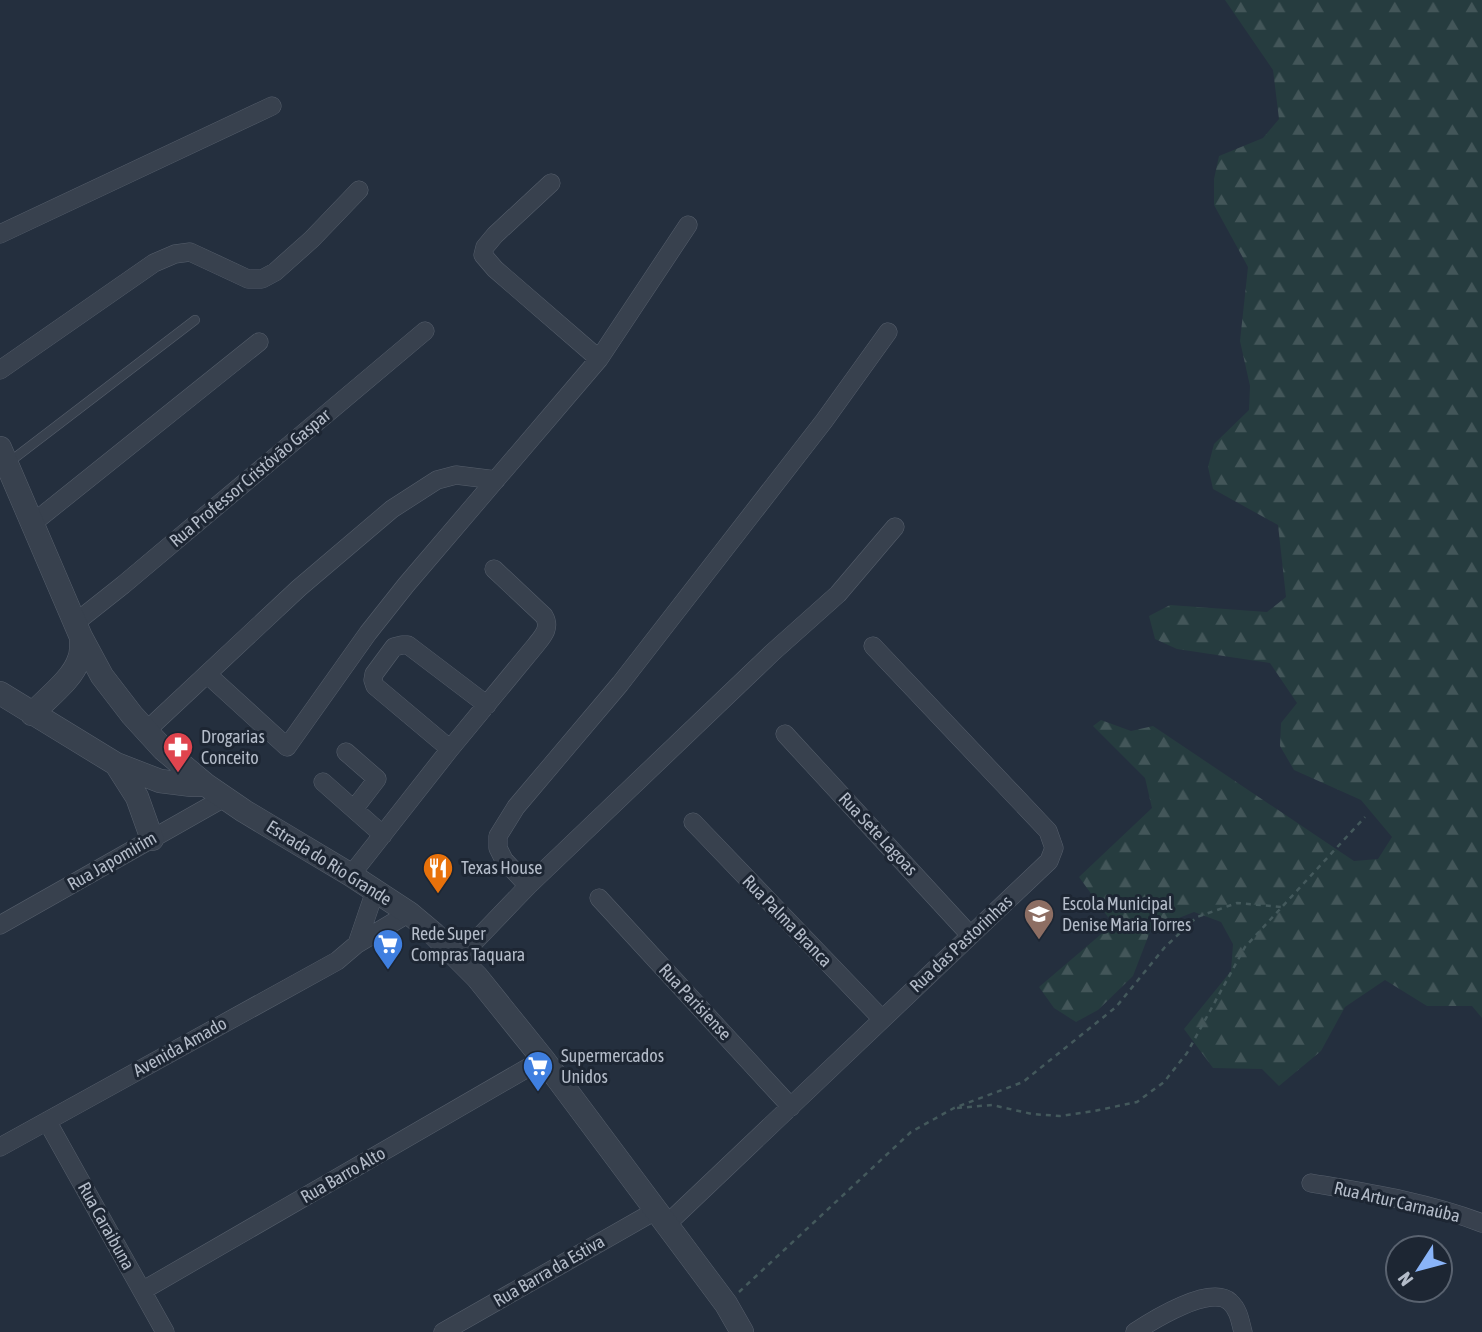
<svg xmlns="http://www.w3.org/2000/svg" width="1482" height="1332" viewBox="0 0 1482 1332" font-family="'Asap Condensed',sans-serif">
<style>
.forest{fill:url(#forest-firs)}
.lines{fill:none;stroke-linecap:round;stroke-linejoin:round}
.service-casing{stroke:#565f6c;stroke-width:10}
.minor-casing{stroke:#565f6c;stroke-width:19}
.tertiary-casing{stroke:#565f6c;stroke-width:24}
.path{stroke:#44595c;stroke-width:2.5;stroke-dasharray:5 5;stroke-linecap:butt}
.service{stroke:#38414e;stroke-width:9}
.minor{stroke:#38414e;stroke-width:18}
.tertiary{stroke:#38414e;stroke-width:23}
.labels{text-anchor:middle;stroke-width:6;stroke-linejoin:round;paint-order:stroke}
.street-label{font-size:18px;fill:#b4bcc9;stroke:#1d2633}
.poi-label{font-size:18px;fill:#b4bcc9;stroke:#1d2633;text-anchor:start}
</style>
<defs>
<pattern id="forest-firs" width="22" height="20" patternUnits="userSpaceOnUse" patternTransform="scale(1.75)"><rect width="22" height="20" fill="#263c3f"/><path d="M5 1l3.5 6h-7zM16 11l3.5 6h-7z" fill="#435659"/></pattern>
</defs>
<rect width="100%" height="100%" fill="#242f3e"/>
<!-- forest -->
<path class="forest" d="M1225 0H1482V1018L1472 1006H1427L1385 980 1345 1007 1321 1051 1279 1086 1262 1069 1213 1068 1184 1029 1231 971 1233 944 1221 922 1194 912 1151 929 1133 976 1098 1010 1076 1022 1054 1008 1039 987 1113 924 1079 877 1152 808 1145 778 1093 726 1101 720 1131 731 1153 726 1354 861 1378 859 1392 837 1361 800 1294 770 1280 746 1281 723 1297 703 1270 663 1177 649 1155 639 1149 616 1170 605 1267 612 1286 597 1278 525 1213 489 1208 467 1214 444 1249 410 1250 386 1240 341 1248 267 1214 205V179L1219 156 1263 138 1279 119 1273 70Z"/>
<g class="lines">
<!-- service casing -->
<g class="service-casing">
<path id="service" d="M8 463 195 320"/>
</g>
<!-- minor casing -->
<g class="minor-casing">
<path id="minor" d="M551 183 495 235 485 247 483 255 495 269 599 359
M0 234 272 106
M0 370 154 263 175 254 190 252 248 279H262L275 272 312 239 359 190
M33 523 259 342
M75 623 123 585 425 331
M207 674 287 747 368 633 406 585 599 359 688 225
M146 731 299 588 392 509 437 480 456 475 496 480
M785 734 970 935
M450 749 375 686 373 680 374 674 394 647 402 645H408L487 705
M346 752 377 779 354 809
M323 782 383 835
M693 822 882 1019
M351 875 450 749 535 646C543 636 551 628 544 616L494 569
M528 886 504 860 498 848V836L516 807 620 684 824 421 888 332
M599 898 791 1107
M0 925 224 798
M357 944 375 891
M458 959 528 886 773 652 838 594 895 527
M47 1121 165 1332
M0 1147 337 961 357 944 409 913
M1311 1183C1369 1193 1427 1202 1482 1223
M666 1225 1049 861 1054 848 1048 831 873 646
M142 1291 543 1059
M443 1332 655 1211
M1135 1332C1153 1320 1211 1284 1230 1302 1239 1310 1240 1321 1243 1332"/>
</g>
<!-- tertiary casing -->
<g class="tertiary-casing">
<path id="tertiary" d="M0 448 81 637 102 676 132 715 163 749 206 785 244 811 351 875 409 913 434 934 477 977 543 1059 726 1304 742 1332
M0 693 116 764 160 781 192 785H206
M32 714C47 698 73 679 79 659 82 652 81 645 81 637
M116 764 137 797 152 839"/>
</g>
<!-- path -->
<path class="path" d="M957 1108 992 1105 1032 1114 1060 1116 1094 1111 1137 1102 1164 1082 1187 1053 1245 947 1365 817
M739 1292 911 1132 954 1108 1023 1082 1116 1007 1165 947 1197 917 1237 903 1282 907"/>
<!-- service -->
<use href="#service" class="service"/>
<!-- minor -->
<use href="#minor" class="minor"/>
<!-- tertiary -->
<use href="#tertiary" class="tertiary"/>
</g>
<!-- icons -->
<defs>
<g id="pharmacy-pin" transform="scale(1.575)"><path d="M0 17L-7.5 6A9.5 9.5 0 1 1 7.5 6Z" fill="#e0444e" stroke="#1d2633"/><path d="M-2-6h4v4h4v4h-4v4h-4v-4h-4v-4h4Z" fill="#fff"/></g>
<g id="restaurant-pin" transform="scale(1.575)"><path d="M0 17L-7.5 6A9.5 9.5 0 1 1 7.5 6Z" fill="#e8710a" stroke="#1d2633"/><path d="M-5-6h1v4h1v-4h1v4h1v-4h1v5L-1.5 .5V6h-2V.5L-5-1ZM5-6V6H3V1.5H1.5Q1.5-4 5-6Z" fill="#fff"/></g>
<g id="school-pin" transform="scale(1.575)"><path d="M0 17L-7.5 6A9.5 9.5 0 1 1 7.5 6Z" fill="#8d6e63" stroke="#1d2633"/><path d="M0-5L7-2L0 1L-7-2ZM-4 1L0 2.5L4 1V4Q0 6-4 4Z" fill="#fff"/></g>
<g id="supermarket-pin" transform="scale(1.575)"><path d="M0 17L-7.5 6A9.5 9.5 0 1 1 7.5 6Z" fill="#3f7fe0" stroke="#1d2633"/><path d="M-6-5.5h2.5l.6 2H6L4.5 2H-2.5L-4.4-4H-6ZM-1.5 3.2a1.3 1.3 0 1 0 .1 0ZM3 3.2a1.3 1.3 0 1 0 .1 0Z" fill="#fff"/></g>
</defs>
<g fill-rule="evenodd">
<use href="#pharmacy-pin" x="178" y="747"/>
<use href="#restaurant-pin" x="438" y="868"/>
<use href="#school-pin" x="1039" y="914"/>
<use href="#supermarket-pin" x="388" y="944"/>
<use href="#supermarket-pin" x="538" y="1066"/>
</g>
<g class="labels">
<!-- street labels -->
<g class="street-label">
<text transform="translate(250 478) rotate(-40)" y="6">Rua Professor Cristóvão Gaspar</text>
<text transform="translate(878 834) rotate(47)" y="6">Rua Sete Lagoas</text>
<text transform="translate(112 861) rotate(-30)" y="6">Rua Japomirim</text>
<text transform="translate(329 863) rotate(32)" y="6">Estrada do Rio Grande</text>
<text transform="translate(787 921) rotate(46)" y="6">Rua Palma Branca</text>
<text transform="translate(961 944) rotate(-43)" y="6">Rua das Pastorinhas</text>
<text transform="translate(695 1002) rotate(47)" y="6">Rua Parisiense</text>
<text transform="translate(180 1047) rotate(-29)" y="6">Avenida Amado</text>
<text transform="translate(343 1175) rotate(-30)" y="6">Rua Barro Alto</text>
<text transform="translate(1397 1202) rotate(13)" y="6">Rua Artur Carnaúba</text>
<text transform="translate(106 1226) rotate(61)" y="6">Rua Caraibuna</text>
<text transform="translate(549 1271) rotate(-30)" y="6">Rua Barra da Estiva</text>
</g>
<!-- poi labels -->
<g class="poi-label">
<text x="201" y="743">Drogarias<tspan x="201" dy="21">Conceito</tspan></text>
<text x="461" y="874">Texas House</text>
<text x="1062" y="910">Escola Municipal<tspan x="1062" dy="21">Denise Maria Torres</tspan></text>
<text x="411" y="940">Rede Super<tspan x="411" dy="21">Compras Taquara</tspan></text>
<text x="561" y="1062">Supermercados<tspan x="561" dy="21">Unidos</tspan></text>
</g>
</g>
<!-- north arrow -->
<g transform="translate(1419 1269) rotate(234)"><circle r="33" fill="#1d2633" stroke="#59626f" stroke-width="2"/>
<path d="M0-5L12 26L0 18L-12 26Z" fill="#8ab4f8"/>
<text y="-10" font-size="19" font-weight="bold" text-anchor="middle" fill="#b4bcc9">N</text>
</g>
</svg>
